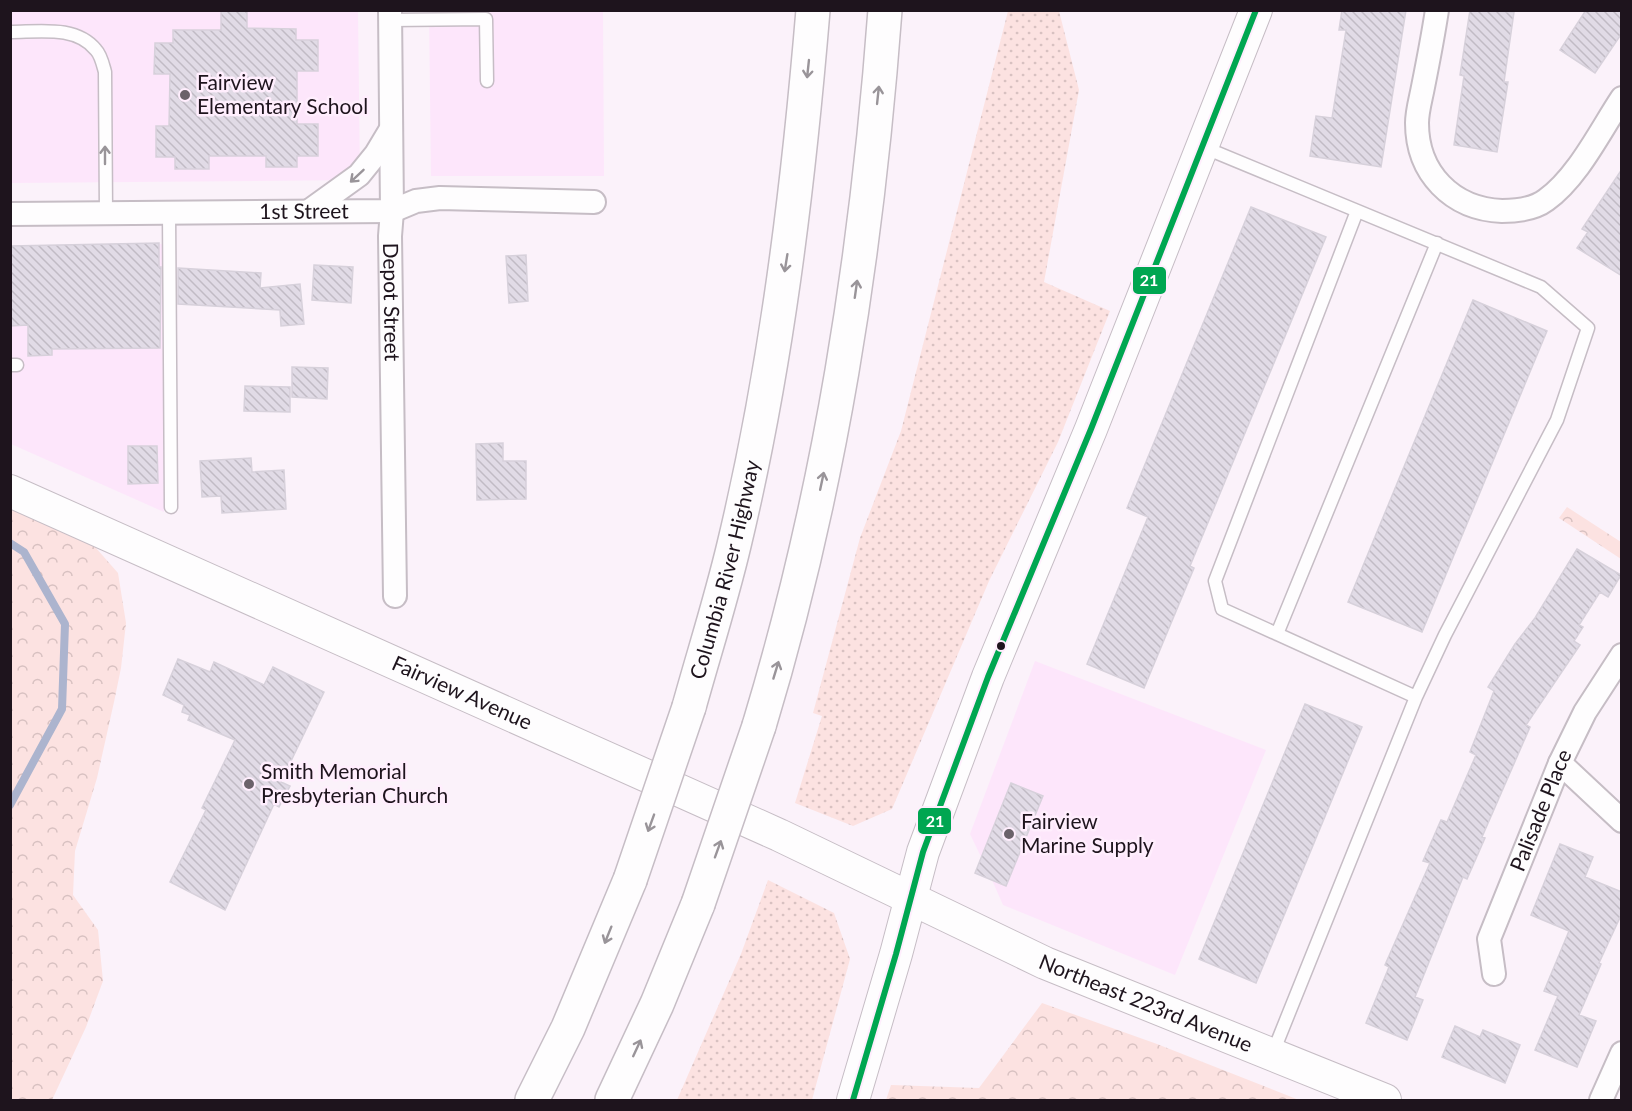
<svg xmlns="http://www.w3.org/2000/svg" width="1632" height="1111" viewBox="0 0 1632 1111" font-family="Lato,sans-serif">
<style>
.built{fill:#fde6fb}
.grass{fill:url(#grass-dots)}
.forest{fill:url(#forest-crowns)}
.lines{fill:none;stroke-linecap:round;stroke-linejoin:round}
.stream{stroke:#acb4ce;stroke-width:8}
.building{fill:url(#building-back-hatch);stroke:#d7d1db;stroke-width:1.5}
.lane-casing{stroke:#c6bdc5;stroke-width:15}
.street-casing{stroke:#c6bdc5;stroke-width:26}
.secondary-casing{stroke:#c6bdc5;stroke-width:34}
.highway-casing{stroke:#c6bdc5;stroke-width:36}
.lane{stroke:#fefdfe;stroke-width:12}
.street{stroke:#fefdfe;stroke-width:22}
.secondary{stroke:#fefdfe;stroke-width:32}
.highway{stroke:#fefdfe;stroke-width:33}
.highway-bridge-casing{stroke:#c6bdc5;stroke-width:36;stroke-linecap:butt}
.highway-bridge{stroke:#fefdfe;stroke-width:33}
.bus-1-casing{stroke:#ffeefd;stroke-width:10}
.bus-1{stroke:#00a651;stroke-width:6}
.oneway{stroke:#999499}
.poi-dot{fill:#6b626a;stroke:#ffeefd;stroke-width:2}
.bus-dot{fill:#1e141d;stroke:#ffeefd;stroke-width:2}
.labels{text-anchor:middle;stroke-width:5;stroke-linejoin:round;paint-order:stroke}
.poi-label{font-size:21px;fill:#1e141d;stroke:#ffeefd;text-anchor:start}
.street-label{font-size:21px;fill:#1e141d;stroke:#ffeefd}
.line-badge{stroke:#ffeefd;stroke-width:2}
.badge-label{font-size:16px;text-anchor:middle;font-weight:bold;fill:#fff}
</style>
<defs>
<pattern id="grass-dots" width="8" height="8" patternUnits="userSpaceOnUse" patternTransform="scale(1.5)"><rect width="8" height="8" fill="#fce2e1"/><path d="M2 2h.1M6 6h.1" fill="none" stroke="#d8c1c1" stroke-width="1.8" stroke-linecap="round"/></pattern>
<pattern id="forest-crowns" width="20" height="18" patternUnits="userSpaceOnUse" patternTransform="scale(1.5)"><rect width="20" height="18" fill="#fce2e1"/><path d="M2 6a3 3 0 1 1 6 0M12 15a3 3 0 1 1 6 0" fill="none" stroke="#d8c1c1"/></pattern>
<pattern id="building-back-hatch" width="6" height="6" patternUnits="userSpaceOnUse" patternTransform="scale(1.5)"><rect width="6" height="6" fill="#e1dbe6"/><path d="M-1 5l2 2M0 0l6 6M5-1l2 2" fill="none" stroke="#c1bbc5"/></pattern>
</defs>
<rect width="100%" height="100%" fill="#fbf2fa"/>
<!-- built -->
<path class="built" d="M10 11H358L360 180 11 183Z
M429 11H603L604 176H431Z
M162 244 164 512 11 444 10 248Z
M1035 661 1266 750 1175 975 1003 905 992 880 984 874 982 859 970 834Z"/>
<!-- grass -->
<path class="grass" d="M1008 11H1059L1079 90 1044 282 1110 311 1058 442 989 581 892 809 853 826 795 803 822 716 813 713 860 538 901 431Z
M768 880 834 913 850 959 812 1100H677L741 954Z"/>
<!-- forest -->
<path class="forest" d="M1567 507 1621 542V559L1559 518Z
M11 509 38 513 96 548 118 573 126 623 121 668 114 702 97 778 75 851 73 895 98 930 103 981 86 1027 52 1100H11Z
M1042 1003 1157 1044 1299 1100H886L891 1085 979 1088Z"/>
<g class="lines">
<!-- stream -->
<path class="stream" d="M10 543 24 552 65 624 62 709 10 805"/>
</g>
<!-- building -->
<path class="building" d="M221 10H247V28L296 29V40H318V71H297V124H318V156H297V167H266V156H209V169H175V157H156V126H169L170 74H154L155 43H173V30H221Z
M1342 10H1406L1381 167 1310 156 1316 116 1332 118 1346 30H1339Z
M1470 10 1514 12 1504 82H1508L1497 152 1454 145 1464 76 1460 75Z
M1586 10H1622V33L1595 73 1560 50Z
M1622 169V276L1577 248 1588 232 1582 229Z
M1251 207 1326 237 1190 566 1194 568 1144 688 1087 664 1148 517 1127 508Z
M159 243V267H161L160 348 52 349V355L28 356V325L10 326V246Z
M526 255 528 301 509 303 506 256Z
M314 265 353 267 351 303 312 300Z
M178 268 261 273 260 288 300 284 304 324 281 326 280 310 178 304Z
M1473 300 1547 331 1422 632 1348 602Z
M292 367 328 368 327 399 292 397Z
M245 386 290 387V412L244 411Z
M503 443V461H526V499L477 500 476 444Z
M128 446H157L158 483 128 484Z
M251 458 252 472 284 470 286 509 222 513 221 496 202 497 200 461Z
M1577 549 1621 575 1608 597 1600 592 1579 625 1583 627 1574 641 1580 645 1526 725 1530 727 1482 837 1485 838 1467 879 1463 877 1415 997 1423 1000 1407 1040 1366 1023 1389 967 1385 965 1430 863 1423 861 1441 820 1447 822 1476 755 1470 752 1494 691 1488 687 1515 644 1535 618Z
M178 659 210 672 214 662 264 685 273 667 324 692 281 782 290 786 279 807 274 804 225 910 170 882 206 810 202 808 235 740 188 720 190 715 182 712 184 705 163 695Z
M1305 704 1362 727 1256 983 1199 959Z
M1011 783 1043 796 1006 886 975 873Z
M1560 844 1593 857 1585 877 1622 892V913L1599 963 1601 964 1579 1015 1596 1021 1577 1067 1535 1050 1558 996 1544 991 1569 931 1531 915Z
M1455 1026 1480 1037 1483 1030 1520 1045 1505 1083 1442 1057Z"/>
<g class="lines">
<!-- lane casing -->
<g class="lane-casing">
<path id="lane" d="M390 20 486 19 487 81
M10 32C39 32 76 25 96 50 101 55 103 65 105 72L106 213
M1203 147 1541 287 1588 328 1557 420 1445 635 1416 697 1272 1055
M1357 211 1215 581 1222 609 1416 697
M169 212 171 507
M10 365H17
M1277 634 1437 243"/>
</g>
<!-- street casing -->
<g class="street-casing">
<g id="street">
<path id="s1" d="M390 10 392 211 390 236 395 596"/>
<path d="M1437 10C1433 36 1428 62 1423 87 1421 98 1417 111 1417 123 1417 173 1452 209 1502 211 1517 211 1534 209 1546 200 1578 177 1600 131 1622 98"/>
<path d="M309 211 359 175 376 154 391 129"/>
<path id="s2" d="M10 214 392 211 416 201 440 198 594 202"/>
<path d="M1560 763 1622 821"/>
<path id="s3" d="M1494 974 1489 939 1560 763 1585 712 1622 655"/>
<path d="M1601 1100 1622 1053"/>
</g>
</g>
<!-- secondary casing -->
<g class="secondary-casing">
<g id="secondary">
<path id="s4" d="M10 491 779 835 1045 963 1385 1100"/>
<path d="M853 1100 896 954 923 852 988 677 1091 429 1256 10"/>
</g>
</g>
<!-- highway casing -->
<g class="highway-casing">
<g id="highway">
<path id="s5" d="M689 707C704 653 721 600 734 545 776 370 798 190 813 10"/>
<path d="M759 726C830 492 867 254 885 10"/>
<path d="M532 1100 568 1028 630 880"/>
<path d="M612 1100 657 1004 698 904"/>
</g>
</g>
<!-- lane -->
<use href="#lane" class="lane"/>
<!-- street -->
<use href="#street" class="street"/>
<!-- secondary -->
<use href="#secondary" class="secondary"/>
<!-- highway -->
<use href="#highway" class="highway"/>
<!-- highway-bridge casing -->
<g class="highway-bridge-casing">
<path id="highway-bridge" d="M630 880 689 707
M698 904 759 726"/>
</g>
<!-- highway-bridge -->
<use href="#highway-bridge" class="highway-bridge"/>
<!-- bus-1 casing -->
<g class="bus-1-casing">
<path id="bus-1" d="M853 1100 896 954 923 852 988 677 1091 429 1256 10"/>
</g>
<!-- bus-1 -->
<use href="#bus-1" class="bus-1"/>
</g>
<!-- one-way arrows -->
<defs><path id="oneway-shaft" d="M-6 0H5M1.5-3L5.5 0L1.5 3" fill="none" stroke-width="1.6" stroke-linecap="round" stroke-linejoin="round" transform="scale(1.5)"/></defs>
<g class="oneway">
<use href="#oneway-shaft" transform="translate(808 69) rotate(96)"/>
<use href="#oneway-shaft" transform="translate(878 95) rotate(-84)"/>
<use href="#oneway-shaft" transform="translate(105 155) rotate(-90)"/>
<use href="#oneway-shaft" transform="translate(357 176) rotate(137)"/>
<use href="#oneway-shaft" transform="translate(786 263) rotate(99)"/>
<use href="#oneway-shaft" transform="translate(856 289) rotate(-82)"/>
<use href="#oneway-shaft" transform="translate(822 481) rotate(-78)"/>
<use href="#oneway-shaft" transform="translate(776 670) rotate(-73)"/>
<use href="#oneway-shaft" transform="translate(651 823) rotate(110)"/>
<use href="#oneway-shaft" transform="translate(718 849) rotate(-70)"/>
<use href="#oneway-shaft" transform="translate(608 935) rotate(112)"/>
<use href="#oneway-shaft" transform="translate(637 1048) rotate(-65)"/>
</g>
<!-- markers -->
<g class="poi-dot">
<circle cx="185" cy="95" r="6"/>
<circle cx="249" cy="784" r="6"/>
<circle cx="1009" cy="834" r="6"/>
</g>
<circle class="bus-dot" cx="1001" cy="646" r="5"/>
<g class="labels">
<!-- poi labels -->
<g class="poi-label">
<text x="197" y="90">Fairview<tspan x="197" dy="24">Elementary School</tspan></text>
<text x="261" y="779">Smith Memorial<tspan x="261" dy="24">Presbyterian Church</tspan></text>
<text x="1021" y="829">Fairview<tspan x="1021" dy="24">Marine Supply</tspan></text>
</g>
<!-- street labels -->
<g class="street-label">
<text dy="7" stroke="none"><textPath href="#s2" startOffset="294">1st Street</textPath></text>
<text dy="7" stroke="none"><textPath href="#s1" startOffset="292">Depot Street</textPath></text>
<text dy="7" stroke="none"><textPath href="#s5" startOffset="142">Columbia River Highway</textPath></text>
<text dy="7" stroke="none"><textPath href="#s4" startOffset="495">Fairview Avenue</textPath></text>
<text dy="7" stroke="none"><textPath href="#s3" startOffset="174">Palisade Place</textPath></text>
<text dy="7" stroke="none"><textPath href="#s4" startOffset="1246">Northeast 223rd Avenue</textPath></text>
</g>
</g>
<g class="line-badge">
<rect x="1132" y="266" width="35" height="29" rx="6" fill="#00a651"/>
<rect x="917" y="807" width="35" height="28" rx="6" fill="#00a651"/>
</g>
<g class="badge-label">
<text x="1149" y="286">21</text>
<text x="935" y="827">21</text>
</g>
<!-- border -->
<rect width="1632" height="1111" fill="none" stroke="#1e141d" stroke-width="24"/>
</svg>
